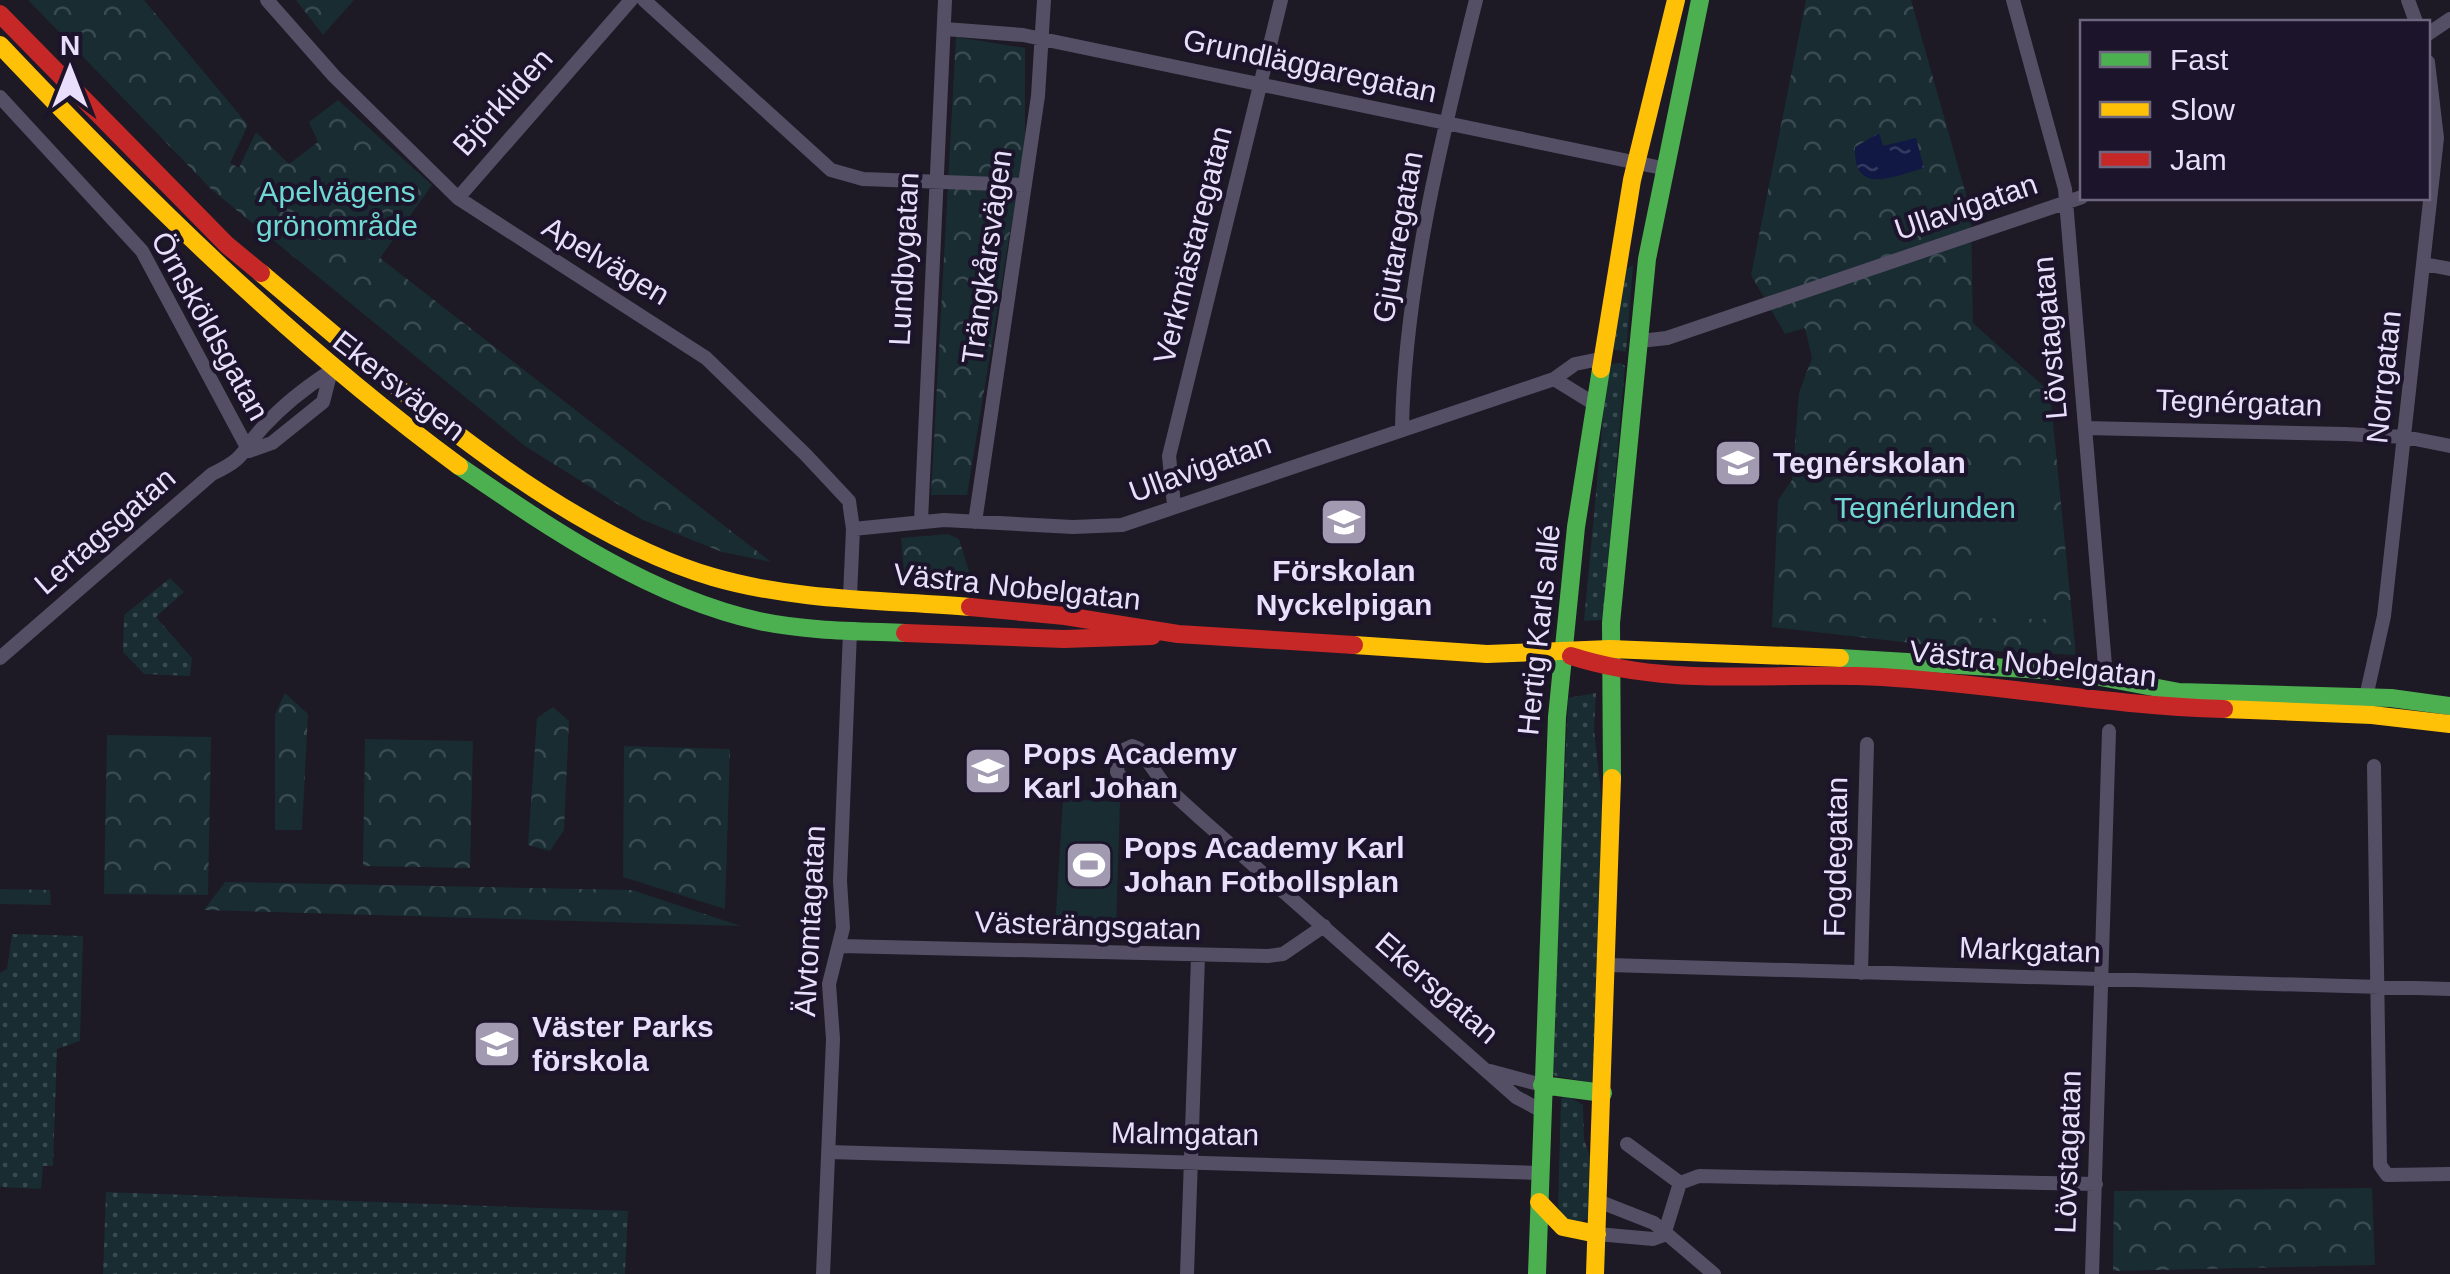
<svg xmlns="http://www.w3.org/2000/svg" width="2450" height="1274" viewBox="0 0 2450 1274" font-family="Helvetica,sans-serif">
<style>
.grass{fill:url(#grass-dots)}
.park{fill:url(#park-crowns)}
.garden{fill:#182c32}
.water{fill:url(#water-ripples)}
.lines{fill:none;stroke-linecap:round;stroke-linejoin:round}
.street{stroke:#544f65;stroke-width:14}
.fast{stroke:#4caf50;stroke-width:18}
.slow{stroke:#ffc107;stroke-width:18}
.jam{stroke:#c62828;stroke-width:18}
.labels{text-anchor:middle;stroke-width:8;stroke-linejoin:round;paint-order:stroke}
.street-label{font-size:30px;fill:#e9dffc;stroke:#1c142a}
.park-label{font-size:30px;fill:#70d8d4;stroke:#1c142a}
.poi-label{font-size:30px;font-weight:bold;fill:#e9dffc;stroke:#1c142a;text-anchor:start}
</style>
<defs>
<pattern id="grass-dots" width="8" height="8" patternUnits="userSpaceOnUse" patternTransform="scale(2.5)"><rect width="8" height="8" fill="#182c32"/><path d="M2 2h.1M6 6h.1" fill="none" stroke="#3a4a51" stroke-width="1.8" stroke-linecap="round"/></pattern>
<pattern id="park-crowns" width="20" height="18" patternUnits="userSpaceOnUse" patternTransform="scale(2.5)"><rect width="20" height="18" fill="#182c32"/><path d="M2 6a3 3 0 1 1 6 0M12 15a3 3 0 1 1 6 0" fill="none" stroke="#3a4a51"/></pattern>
<pattern id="water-ripples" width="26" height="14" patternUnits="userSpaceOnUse" patternTransform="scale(2.5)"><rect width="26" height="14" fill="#111844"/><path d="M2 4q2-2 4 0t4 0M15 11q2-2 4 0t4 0" fill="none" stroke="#343960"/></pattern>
</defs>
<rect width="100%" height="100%" fill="#1d1925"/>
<!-- grass -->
<path class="grass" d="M1633 265 1626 352 1611 349 1626 269Z
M1621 363 1625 366 1603 620 1584 621 1608 364Z
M170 578 184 592 156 617 192 658 190 676 144 674 123 652 124 615Z
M1596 693 1594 729 1603 811 1595 1083 1555 1076 1552 1072 1568 698Z
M12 934 83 936 80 1041 57 1049 53 1166H43L41 1189 0 1187V973L7 969Z
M1566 1095 1583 1105 1584 1139 1592 1163 1588 1218 1581 1222 1565 1218 1558 1207 1561 1099Z
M106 1192 628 1211 625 1274H103Z"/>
<!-- park -->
<path class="park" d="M28 0H144L248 125 230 163 239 168 256 132 289 164 318 142 309 122 338 100 432 185 380 258 771 562 722 552 643 520 525 446 212 190Z
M296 0H354L323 35Z
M1806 0H1911L1971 212 1973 323 2050 392 2076 655 1973 650 1772 627 1778 500 1792 480 1799 393 1812 358 1805 328 1785 334 1751 275Z
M956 37 1025 48V141L967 495H931Z
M948 534 959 539 972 581 904 572 901 538Z
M285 693 308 714 302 830H275V714Z
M553 707 569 721 564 830 550 851 528 845 537 718Z
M107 735 211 737 208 895 104 894Z
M365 739 473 741 470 868 363 866Z
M624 746 730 749 725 909 623 877Z
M225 882 632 890 741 926 204 910Z
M0 889 50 890 51 905 0 904Z
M2372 1188 2375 1265 2113 1271 2114 1191Z"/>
<!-- garden -->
<path class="garden" d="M1976 468 2052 469 2051 619 1975 618Z
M1063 799 1120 802 1116 933 1055 928Z"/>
<!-- water -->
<path class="water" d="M1879 133 1883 146 1916 138 1924 168C1894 176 1853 197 1855 147Z"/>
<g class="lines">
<!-- street -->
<path class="street" d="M267 0 334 76 458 198 706 358 806 455 849 501 853 529 850 596
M644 0 831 170 863 179 1025 185
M2013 0 2065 189 2106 677
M2408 0 2416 22
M945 29 1023 35 1662 168
M2428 34 2450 19
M0 97 142 251 249 451
M458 198 631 0
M2424 264 2450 269
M1640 341 1667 338 2082 197
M1554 379 1593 403
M1402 427C1405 286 1442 136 1476 0
M2086 428 2345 434 2405 437 2450 446
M249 451 272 443 323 402 331 371
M1174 505 1169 456 1281 0
M921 521 945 0
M975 522 1038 96 1044 0
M853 529 944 520 1073 527 1122 525 1554 379 1575 364 1600 359
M0 658 212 474C248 457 240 452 263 427 283 405 306 387 331 371
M2366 697 2384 616 2437 138 2428 62
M2374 766 2380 1165 2387 1175 2450 1174
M1166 787C1146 788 1129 789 1117 772L1119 752 1132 746 1139 749 1166 787 1199 817 1516 1097 1542 1111
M841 946 1268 956 1283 954 1324 926
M1608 965 2450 989
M1861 973 1867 744
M1490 1071 1542 1085
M1627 1144 1680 1183
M828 1152 1540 1173
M1598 1201 1654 1223 1714 1274
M1597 1234 1653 1239 1664 1235
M1664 1235 1680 1183 1699 1176 2096 1184
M823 1274 833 1039 829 984 843 928 840 881 850 631
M1187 1274 1198 957
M2092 1274 2109 731"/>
<!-- fast -->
<path class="fast" d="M459 466C550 528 650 597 759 621 807 631 856 631 905 633
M1840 658 2074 672 2179 692 2391 698 2450 706
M1612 778 1611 623 1647 259 1700 0
M1542 1085 1603 1093
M1537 1274 1557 717 1576 527 1601 369"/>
<!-- slow -->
<path class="slow" d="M0 45C144 197 291 342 459 466
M261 273C387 379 555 531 713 577 795 601 886 600 970 607
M1601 369 1632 180 1676 0
M1354 645 1487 654 1610 649 1840 658
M2224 709 2372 715 2450 724
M1539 1202 1563 1227 1597 1234
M1595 1274 1612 778"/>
<!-- jam -->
<path class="jam" d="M0 14 227 245 261 273
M970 607 1065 616 1178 634 1354 645
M905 633 1064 639 1152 636
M1571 656C1673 689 1776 671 1882 677 1996 684 2109 706 2224 709"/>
</g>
<!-- icons -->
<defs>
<g id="school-square" transform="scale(2.5)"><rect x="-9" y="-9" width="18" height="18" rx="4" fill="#a29ab1" stroke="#1c142a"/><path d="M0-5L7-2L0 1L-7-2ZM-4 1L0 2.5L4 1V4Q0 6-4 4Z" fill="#fff"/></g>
<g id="stadium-square" transform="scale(2.5)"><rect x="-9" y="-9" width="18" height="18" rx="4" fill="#a29ab1" stroke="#1c142a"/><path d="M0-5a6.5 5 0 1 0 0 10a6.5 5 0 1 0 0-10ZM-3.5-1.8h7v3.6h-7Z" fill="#fff"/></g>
</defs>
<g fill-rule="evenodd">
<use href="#school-square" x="1738" y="463"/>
<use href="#school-square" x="1344" y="522"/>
<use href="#school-square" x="988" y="771"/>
<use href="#stadium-square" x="1089" y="865"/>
<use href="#school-square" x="497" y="1044"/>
</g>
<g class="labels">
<!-- street labels -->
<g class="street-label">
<text transform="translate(1310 66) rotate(12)" y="10">Grundläggaregatan</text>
<text transform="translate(503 102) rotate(-48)" y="10">Björkliden</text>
<text transform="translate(1966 207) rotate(-19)" y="10">Ullavigatan</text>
<text transform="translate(1398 237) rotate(-80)" y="10">Gjutaregatan</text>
<text transform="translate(1193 245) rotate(-76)" y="10">Verkmästaregatan</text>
<text transform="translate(987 257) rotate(-82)" y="10">Trängkårsvägen</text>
<text transform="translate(904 259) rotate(-87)" y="10">Lundbygatan</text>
<text transform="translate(606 261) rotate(31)" y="10">Apelvägen</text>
<text transform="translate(210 326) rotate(61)" y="10">Örnsköldsgatan</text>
<text transform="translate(2050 338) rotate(-95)" y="10">Lövstagatan</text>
<text transform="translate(2384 377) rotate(-84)" y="10">Norrgatan</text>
<text transform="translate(399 386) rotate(38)" y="10">Ekersvägen</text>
<text transform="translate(2239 403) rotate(2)" y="10">Tegnérgatan</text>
<text transform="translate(1200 468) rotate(-20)" y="10">Ullavigatan</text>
<text transform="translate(105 531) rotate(-41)" y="10">Lertagsgatan</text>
<text transform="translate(1017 587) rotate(6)" y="10">Västra Nobelgatan</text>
<text transform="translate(1539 630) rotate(-84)" y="10">Hertig Karls allé</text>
<text transform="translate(2033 664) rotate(6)" y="10">Västra Nobelgatan</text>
<text transform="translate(1836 857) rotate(-89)" y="10">Fogdegatan</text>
<text transform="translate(810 921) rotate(-87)" y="10">Älvtomtagatan</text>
<text transform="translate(1088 926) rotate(2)" y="10">Västerängsgatan</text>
<text transform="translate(2030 950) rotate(2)" y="10">Markgatan</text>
<text transform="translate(1437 988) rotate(41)" y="10">Ekersgatan</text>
<text transform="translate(1185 1134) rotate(1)" y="10">Malmgatan</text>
<text transform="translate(2068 1152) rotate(-88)" y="10">Lövstagatan</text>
</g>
<!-- park labels -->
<g class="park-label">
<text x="337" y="202">Apelvägens<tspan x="337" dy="34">grönområde</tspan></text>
<text x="1925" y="518">Tegnérlunden</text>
</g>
<!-- poi labels -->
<g class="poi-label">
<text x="1773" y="473">Tegnérskolan</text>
<text x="1344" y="581" text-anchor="middle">Förskolan<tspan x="1344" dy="34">Nyckelpigan</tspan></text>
<text x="1023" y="764">Pops Academy<tspan x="1023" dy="34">Karl Johan</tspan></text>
<text x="1124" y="858">Pops Academy Karl<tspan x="1124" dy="34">Johan Fotbollsplan</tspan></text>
<text x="532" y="1037">Väster Parks<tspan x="532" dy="34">förskola</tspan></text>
</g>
</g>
<!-- legend -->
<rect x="2080" y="20" width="350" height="180" fill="#1c142a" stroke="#6e657e" stroke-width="2.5"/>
<rect x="2100" y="52" width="50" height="15" fill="#4caf50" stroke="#6e657e" stroke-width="2.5"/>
<text x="2170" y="70" font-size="30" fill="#e9dffc">Fast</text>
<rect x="2100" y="102" width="50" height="15" fill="#ffc107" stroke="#6e657e" stroke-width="2.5"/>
<text x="2170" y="120" font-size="30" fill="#e9dffc">Slow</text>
<rect x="2100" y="152" width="50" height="15" fill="#c62828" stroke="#6e657e" stroke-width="2.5"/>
<text x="2170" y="170" font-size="30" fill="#e9dffc">Jam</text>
<!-- north arrow -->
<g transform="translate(70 70)" stroke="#1c142a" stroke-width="8" paint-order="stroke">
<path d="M0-8L18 38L0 25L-18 38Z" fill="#e9dffc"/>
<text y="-15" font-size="28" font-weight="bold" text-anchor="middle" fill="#e9dffc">N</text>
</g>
</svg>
